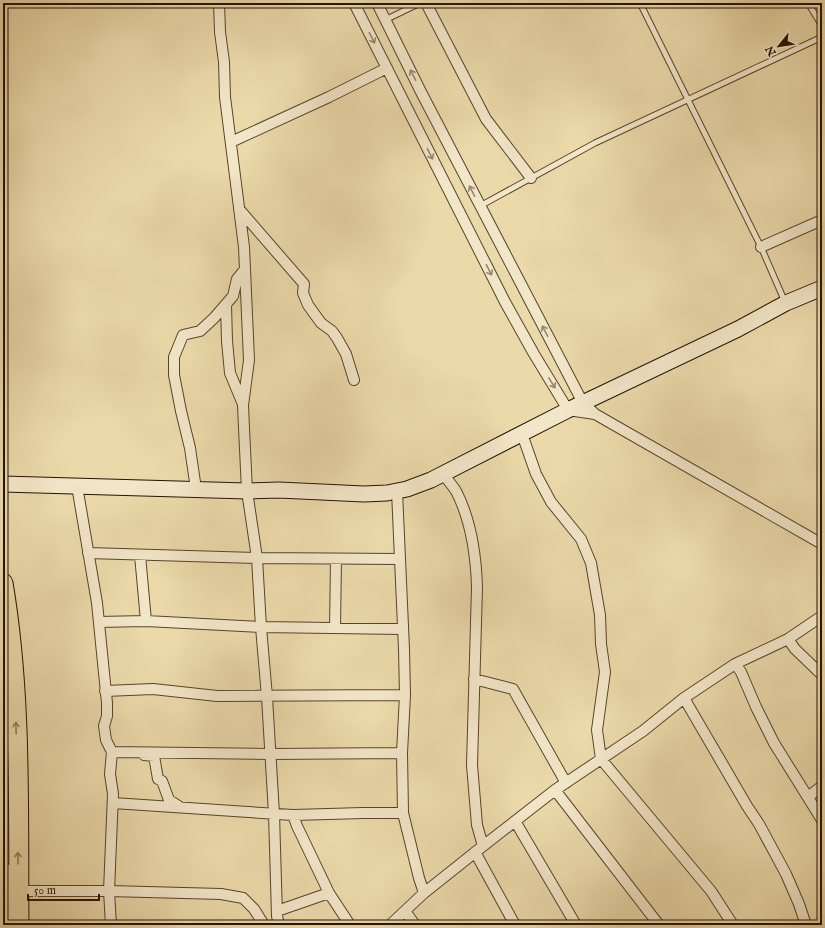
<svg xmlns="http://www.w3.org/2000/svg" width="825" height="928" viewBox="0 0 825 928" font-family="'IM FELL English',serif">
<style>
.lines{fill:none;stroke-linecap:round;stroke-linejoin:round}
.lane-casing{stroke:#56442a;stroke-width:7}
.street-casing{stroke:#56442a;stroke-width:12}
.secondary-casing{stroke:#241300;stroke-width:17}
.highway-casing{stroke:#241300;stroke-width:21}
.lane{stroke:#f2e6c8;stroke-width:5}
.street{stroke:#f2e6c8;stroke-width:10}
.secondary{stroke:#f2e6c8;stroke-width:15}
.highway{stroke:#ebd9aa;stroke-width:19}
.oneway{stroke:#95876e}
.oneway2{stroke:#91805e}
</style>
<rect width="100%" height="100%" fill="#ebd9aa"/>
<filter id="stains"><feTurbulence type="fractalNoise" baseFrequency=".005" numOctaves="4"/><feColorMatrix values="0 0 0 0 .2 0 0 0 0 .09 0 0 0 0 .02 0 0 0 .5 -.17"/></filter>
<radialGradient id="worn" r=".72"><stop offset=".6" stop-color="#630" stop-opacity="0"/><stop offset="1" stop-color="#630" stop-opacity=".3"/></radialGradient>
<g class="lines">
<!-- lane casing -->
<g class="lane-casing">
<path id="lane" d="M640 3 761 247 785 302
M808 3 822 26
M385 20 420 3
M480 206 595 143 822 37"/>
</g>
<!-- street casing -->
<g class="street-casing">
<path id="street" d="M219 3 220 32 224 62 225 97 244 247 249 360 243 405 244 428 247 491 257 558 261 627 267 697 274 814 277 916 279 925
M354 3 505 302 534 354 568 410 595 414
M377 3 421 92 583 403 595 414 822 544
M426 3 486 119 531 178
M231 142 329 97 387 68
M239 209 304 284 303 293 308 305 321 323 332 331 337 338 346 354 354 380
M761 247 822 220
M226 305 227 341 230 373 242 402
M522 434 536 474 551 502 581 539 591 563 600 615 601 644 605 672 597 730 601 759 711 891 733 925
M443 474C447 479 452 485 456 491 471 520 476 555 477 587L472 765 477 825 483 846
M77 486 97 603 107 703V716L104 726 106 740 112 752 110 774 113 794 109 891 111 925
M196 489 190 448 181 411 174 375V357L183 335 200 331 214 318 233 296 237 279 245 269
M397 491 404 649 405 695 402 753 403 813 419 878 424 893
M88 553 257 558 400 559
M140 555 146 621
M99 622 146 621 261 627 403 629
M335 628 336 559
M788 639 795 649 822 675
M735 664 741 672 756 707 774 743 822 820
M474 679 513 689 566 783
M105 691 153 689 217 696 405 695
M684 698 747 806 759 824 786 874 799 904 806 925
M112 752 270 754 402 753
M144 755 154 756 158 779 162 781 169 800 180 807
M555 790 659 925
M808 797 822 786
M113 803 293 815 363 813H403
M293 815 297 826 329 893 350 925
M515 821 576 925
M475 852 515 925
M19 891H109L221 894 243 898 254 909 264 925
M277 911 329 893
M405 911 415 925
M390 925 424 893 483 846 555 790 643 731 684 698 735 664 788 639 822 616"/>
</g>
<!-- secondary casing -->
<g class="secondary-casing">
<path id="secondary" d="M3 484 247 491 279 490 364 494 387 493 407 489 431 480 568 410 738 329 786 303 822 288"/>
</g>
<!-- highway casing -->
<g class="highway-casing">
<path id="highway" d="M3 583C22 695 18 811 19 925
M3 872 4 925"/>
</g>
<!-- lane -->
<use href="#lane" class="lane"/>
<!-- street -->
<use href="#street" class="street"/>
<!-- secondary -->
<use href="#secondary" class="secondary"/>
<!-- highway -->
<use href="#highway" class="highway"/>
</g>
<!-- one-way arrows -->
<defs><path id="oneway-shaft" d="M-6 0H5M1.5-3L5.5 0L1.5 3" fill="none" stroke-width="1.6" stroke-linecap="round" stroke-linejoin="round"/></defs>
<g class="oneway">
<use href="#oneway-shaft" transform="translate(372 38) rotate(63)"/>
<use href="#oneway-shaft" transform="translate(413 75) rotate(-117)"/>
<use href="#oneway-shaft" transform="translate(430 154) rotate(63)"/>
<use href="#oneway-shaft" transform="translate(472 191) rotate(-117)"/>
<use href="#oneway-shaft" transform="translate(489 270) rotate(63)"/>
<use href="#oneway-shaft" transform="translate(545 331) rotate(-118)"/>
<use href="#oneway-shaft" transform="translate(552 383) rotate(58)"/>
</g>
<g class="oneway2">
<use href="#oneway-shaft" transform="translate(16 728) rotate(-92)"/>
<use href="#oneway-shaft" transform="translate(18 858) rotate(-91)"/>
</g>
<!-- margin -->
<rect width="825" height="928" fill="none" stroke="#ebd9aa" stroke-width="16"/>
<rect x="4" y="4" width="817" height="920" fill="none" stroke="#241300" stroke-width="2"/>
<rect x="8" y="8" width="809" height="912" fill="none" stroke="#241300"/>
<!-- north arrow -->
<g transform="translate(779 46) rotate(240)" stroke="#f2e6c8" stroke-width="3" paint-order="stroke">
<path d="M0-3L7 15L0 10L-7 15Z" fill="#241300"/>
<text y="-6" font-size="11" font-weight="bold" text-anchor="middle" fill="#241300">N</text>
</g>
<!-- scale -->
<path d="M28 894v6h71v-6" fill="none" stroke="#241300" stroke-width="2"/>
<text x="34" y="894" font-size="12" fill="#241300" stroke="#f2e6c8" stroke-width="3" paint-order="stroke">50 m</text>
<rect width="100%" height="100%" filter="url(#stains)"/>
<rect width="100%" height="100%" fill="url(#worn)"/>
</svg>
